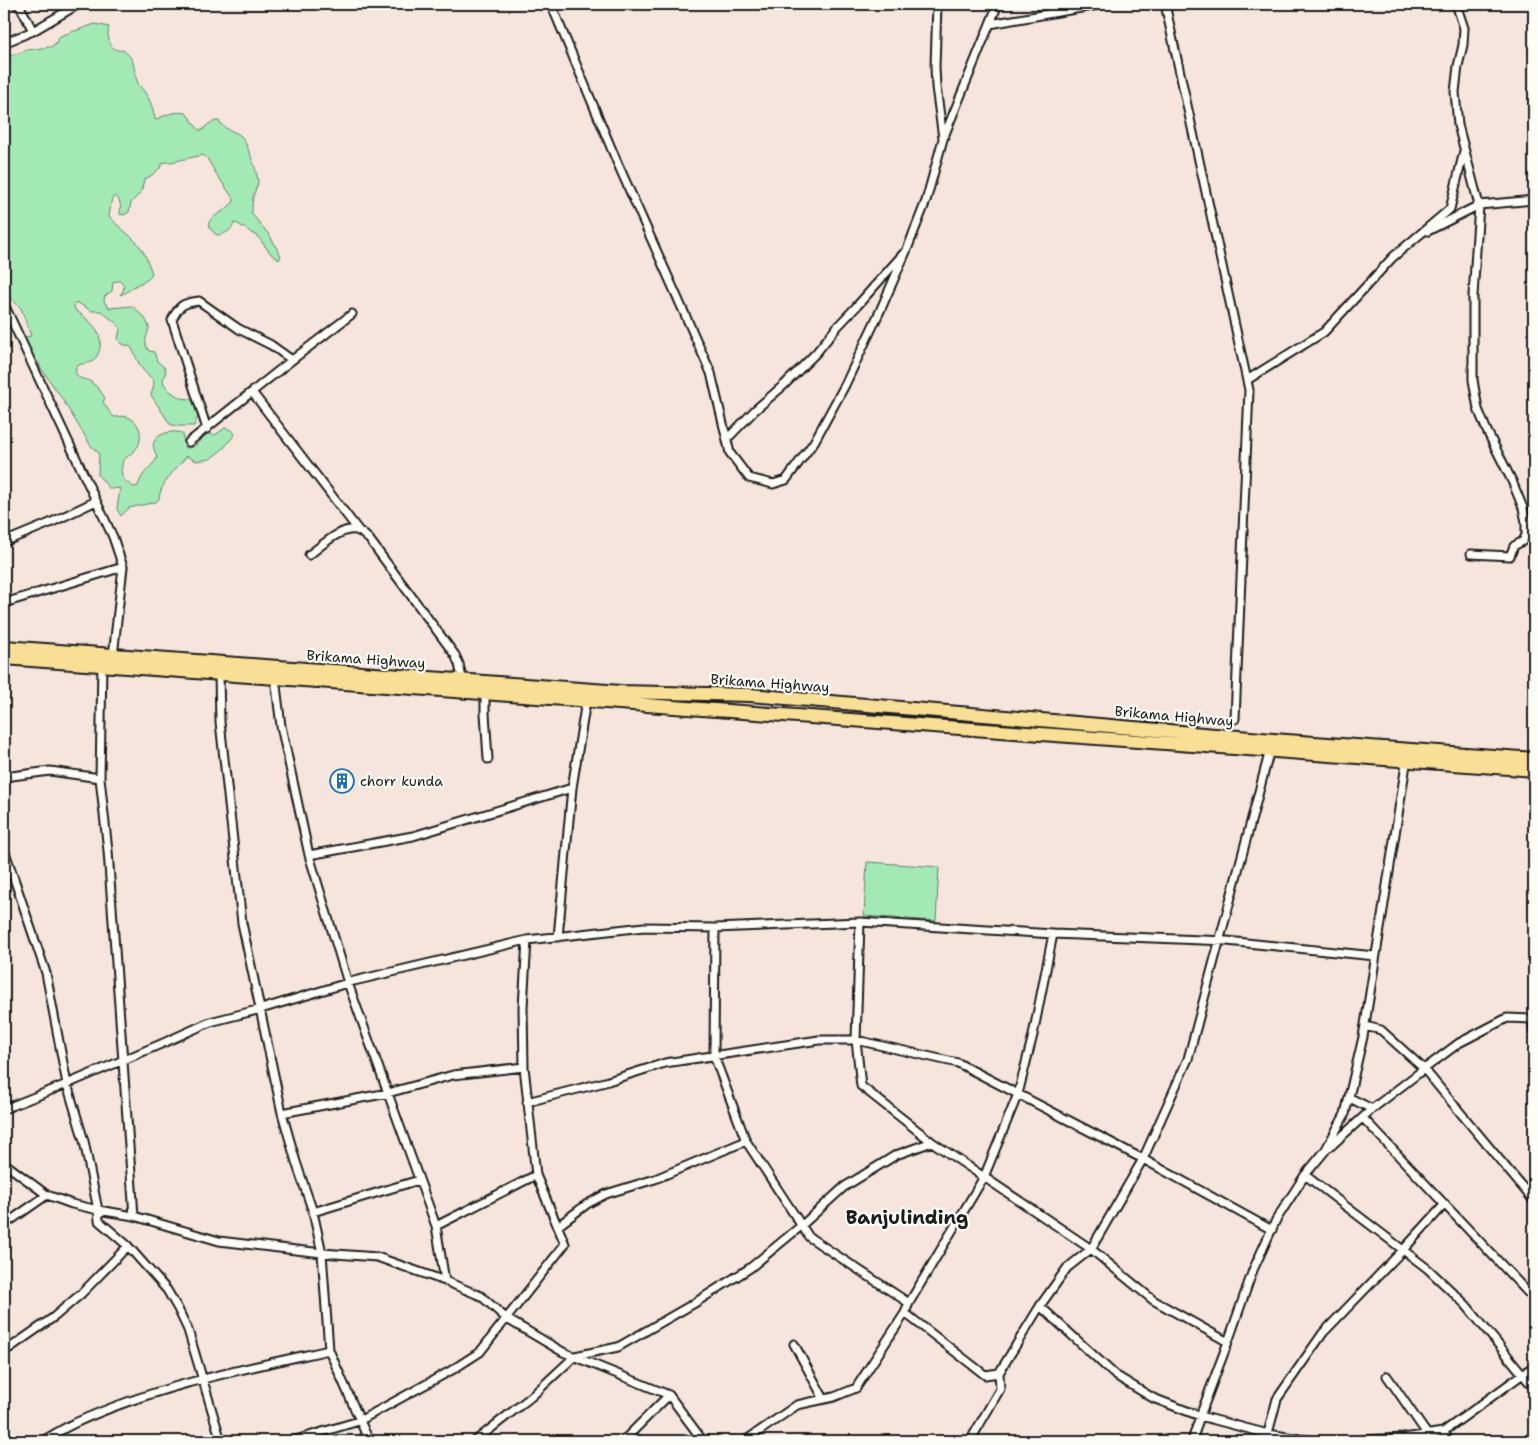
<svg xmlns="http://www.w3.org/2000/svg" width="1538" height="1445" viewBox="0 0 1538 1445" font-family="'Shantell Sans',sans-serif">
<style>
.green{fill:#a3e9b5;stroke:#608268}
.lines{fill:none;stroke-linecap:round;stroke-linejoin:round}
.street-casing{stroke:#1c1c1c;stroke-width:11}
.highway-casing{stroke:#1c1c1c;stroke-width:16}
.street{stroke:#fdfcf7;stroke-width:7}
.highway{stroke:#f9df96;stroke-width:12}
.labels{text-anchor:middle;stroke-width:4.5;stroke-linejoin:round;paint-order:stroke}
.street-label{font-size:14px;fill:#1c1c1c;stroke:#fdfcf7}
.poi-label{font-size:14px;fill:#1c1c1c;stroke:#fdfcf7;text-anchor:start}
.district-label{font-size:19px;font-weight:bold;fill:#1c1c1c;stroke:#fdfcf7}
</style>
<rect width="100%" height="100%" fill="#f6e5dc"/>
<filter id="ink" filterUnits="userSpaceOnUse"><feTurbulence type="fractalNoise" baseFrequency=".02" numOctaves="2"/><feDisplacementMap in="SourceGraphic" scale="10" xChannelSelector="R" yChannelSelector="G"/><feConvolveMatrix kernelMatrix="1 2 1 2 8 2 1 2 1" color-interpolation-filters="sRGB"/></filter>
<g filter="url(#ink)">
<!-- green -->
<path class="green" d="M95 24 109 27C106 37 110 53 123 50 139 62 131 71 139 85 141 88 144 91 146 94 151 102 154 111 155 120 167 114 174 111 186 113L199 130H203C207 124 212 121 219 121 224 130 233 130 241 136 246 140 259 176 258 183 257 187 255 190 254 194 252 200 252 207 252 214L270 236 281 256 279 260 271 254 258 237 238 224 234 223C232 231 225 234 217 235 197 221 218 216 227 208 229 206 231 204 234 202L233 198 215 172 207 158 203 155 171 162H165L162 164 160 168 152 175 144 180 141 192 131 203 129 212 124 215 120 214C121 207 121 202 116 196L112 198 109 216C117 227 129 233 138 244 145 252 148 263 152 273 148 283 142 281 135 286 129 290 128 292 120 295L123 291 124 286 121 281H117L113 282 112 291 105 296 104 301 109 308 132 306 145 318 149 327C148 336 142 342 149 351L154 352 157 361 164 367 166 371 163 380 164 384 170 391 180 398 190 399 193 402 199 414 194 426H175L170 424 151 395C157 376 153 382 143 370 138 363 135 354 131 347L120 343 118 339 120 329 117 324 101 311H92L76 302 74 306 75 310C88 319 103 330 100 347 100 351 97 357 93 361 88 365 81 362 76 367 74 381 83 377 91 382 97 386 101 392 105 398L103 402 111 414 114 417C119 417 125 415 130 418 140 423 143 437 138 446 135 451 128 456 123 460 120 475 120 479 134 487L138 486C142 472 150 469 157 458 156 453 152 448 154 442 157 433 175 429 183 434L184 447C195 451 200 440 207 433L215 435 225 428 232 430 235 434 223 449 210 459 196 461 187 456C177 468 160 483 159 499L156 502 129 508 121 516 117 509 120 488 110 489 98 475 99 453 91 446 61 397 40 367 39 363 31 357 22 341 23 337 31 336 21 308 9 297 4 279V58L27 50 50 47 55 44 60 36Z
M867 862 939 867 936 921 864 916Z"/>
<g class="lines">
<!-- street casing -->
<g class="street-casing">
<path id="street" d="M17 4 21 8 33 31
M551 4 617 162 711 373 730 453 749 478 773 484 786 480 814 442 845 385 880 311 908 247 926 201 943 139 998 4
M937 4 935 67 936 87 943 138
M1165 4 1249 390 1235 719
M1456 4 1464 28 1463 45 1458 66 1455 92 1458 125 1479 205 1473 296V380L1478 409 1487 431 1512 481 1523 508 1526 522V535L1523 541 1514 546 1510 556 1471 554
M990 24 1104 4
M4 43 33 31 79 4
M1428 231 1479 205 1534 200
M4 304 113 537 123 567 113 656
M1247 380 1324 332 1393 257 1450 209 1464 151
M252 392 359 531
M207 429 172 320C179 305 183 303 199 301L239 329 271 345 292 360
M727 439 755 410 784 385 816 353 837 327 856 307 904 253
M189 442 292 360 352 314
M4 542 50 523 96 501
M309 555C321 546 344 524 359 531 363 533 366 537 369 539L455 655 459 664 463 683
M4 603 123 567
M102 665 100 778 108 851 134 1216
M219 674 220 722 242 923 282 1113 296 1162 313 1212 322 1253 329 1350 369 1441
M275 678 281 726 309 855 348 983 436 1226 445 1281
M485 693V713L488 759
M4 777 50 771 100 778
M4 849 46 973 67 1084 84 1141 98 1210 99 1221 128 1246 167 1290 178 1309 188 1330 221 1441
M309 855 413 836 572 788
M860 922 856 1040 861 1086 932 1142 1091 1249 1153 1300 1228 1342
M715 928 714 1056 746 1141 809 1237 909 1303
M558 937 572 788 586 701
M1532 1019 1534 1035
M1365 1026 1381 1030 1424 1069 1534 1201
M1350 1098 1372 1109
M527 1102 605 1082 665 1063 819 1040H856L958 1063 1143 1159 1272 1230
M4 1109 67 1084 161 1044 210 1022 261 1009 354 981 527 940 644 927 715 928 860 922 1053 934 1227 941 1375 956
M282 1113 388 1093 453 1075 524 1067
M1363 1118 1534 1299
M1330 1147 1372 1109 1424 1069 1459 1043 1507 1018 1534 1019
M4 1163 47 1195 72 1204 98 1210 134 1216 219 1241 322 1253 377 1257 445 1281 481 1296 507 1319 563 1352 669 1395 703 1441
M1305 1175 1428 1269 1466 1305 1534 1388
M313 1212 419 1180
M4 1225 47 1195
M436 1226 536 1175
M558 1226 587 1204 606 1194 655 1179 746 1141
M1040 1306 1115 1375 1153 1398 1200 1416 1268 1434 1314 1441
M905 1313 985 1375 999 1373
M794 1344 824 1399
M4 1352 54 1317 82 1293 128 1246
M1387 1376 1427 1434
M1443 1432 1450 1441
M42 1441C53 1435 64 1428 75 1423 156 1386 243 1369 329 1350
M292 1441 359 1421 452 1370 480 1352 565 1244 536 1175 524 1067 523 1007 527 940
M475 1441 532 1396 575 1356 618 1347 693 1304 750 1268 801 1226 844 1187 896 1155 932 1142
M623 1441 669 1395
M745 1441 797 1405 834 1397 856 1388 905 1313 909 1303 984 1177 1018 1094 1033 1035 1053 934
M970 1441 1000 1389 999 1373 1040 1306 1067 1268 1091 1249 1143 1159 1188 1059 1270 750
M1192 1441 1200 1416 1228 1342 1253 1270 1276 1220 1305 1175 1325 1151 1345 1114 1363 1037 1407 758
M1266 1441 1277 1399 1323 1333 1403 1250 1445 1204
M1340 1441 1404 1438 1443 1432 1534 1366"/>
</g>
<!-- highway casing -->
<g class="highway-casing">
<path id="highway" d="M4 647 621 692 750 695 1273 740 1534 759
M4 658 1534 770"/>
</g>
<!-- street -->
<use href="#street" class="street"/>
<!-- highway -->
<use href="#highway" class="highway"/>
</g>
</g>
<!-- icons -->
<defs>
<g id="building-ring" transform="scale(1.25)"><circle r="9.5" fill="#fdfcf7" stroke="#1f6fb2" stroke-width="1.5"/><path d="M-4-6H4V6H1V3H-1V6H-4ZM-2.5-4.3h1.7v1.8h-1.7ZM.8-4.3h1.7v1.8H.8ZM-2.5-1h1.7V.8h-1.7ZM.8-1h1.7V.8H.8Z" fill="#1f6fb2"/></g>
</defs>
<g fill-rule="evenodd">
<use href="#building-ring" x="342" y="781"/>
</g>
<g class="labels">
<!-- street labels -->
<g class="street-label">
<text transform="translate(366 659) rotate(4)" y="5">Brikama Highway</text>
<text transform="translate(770 683) rotate(4)" y="5">Brikama Highway</text>
<text transform="translate(1174 716) rotate(5)" y="5">Brikama Highway</text>
</g>
<!-- poi labels -->
<g class="poi-label">
<text x="360" y="786">chorr kunda</text>
</g>
<!-- district labels -->
<g class="district-label">
<text x="907" y="1224">Banjulinding</text>
</g>
</g>
<!-- margin -->
<rect width="1538" height="1445" fill="none" stroke="#fdfcf7" stroke-width="20"/>
<rect x="10" y="10" width="1518" height="1425" fill="none" stroke="#1c1c1c" stroke-width="2" filter="url(#ink)"/>
</svg>
